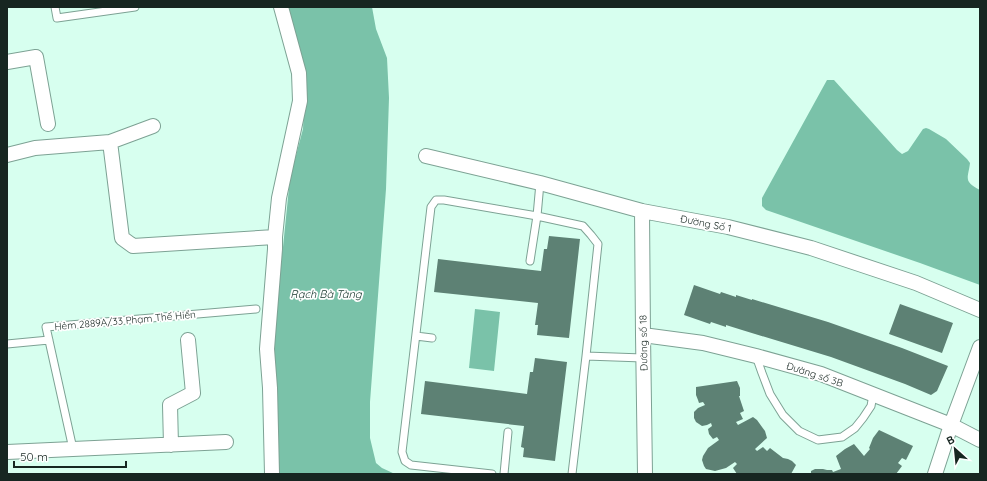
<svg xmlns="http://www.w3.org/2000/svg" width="987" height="481" viewBox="0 0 987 481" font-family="Quicksand,sans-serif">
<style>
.water{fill:#7ac2a9}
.building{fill:#5d8174}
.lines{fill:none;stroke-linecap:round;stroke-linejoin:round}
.service-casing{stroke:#7da294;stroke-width:9}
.minor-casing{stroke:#7da294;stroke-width:16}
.service{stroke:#fff;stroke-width:7}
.minor{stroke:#fff;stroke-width:14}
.labels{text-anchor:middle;stroke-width:3.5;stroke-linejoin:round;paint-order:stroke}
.street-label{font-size:10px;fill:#172621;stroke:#fff}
.water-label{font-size:11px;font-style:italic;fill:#113328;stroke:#fff}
</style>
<rect width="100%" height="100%" fill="#d7ffef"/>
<!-- water -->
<path class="water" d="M288 7H372L376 29 387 58 389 98 386 189 370 402V438L376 463 382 468 395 474H276L274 356 275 290 283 247 290 178 303 129 305 85Z
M827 80H834L897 150 902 154 908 151 923 129 926 128 929 129 946 139 967 159 970 163C968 179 963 181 980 190V285L920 263 766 210 762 206V198Z
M475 309 500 312 494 371 469 368Z"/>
<!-- building -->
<path class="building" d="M549 236 580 239 569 338 537 335 538 325H535L538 303 434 292 438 259 541 271 544 249H547Z
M694 285 720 294 721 292 736 297V295L752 300V299L828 322 902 348 948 366 937 391 931 395 905 384 831 357 742 330 726 325V327L711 322 710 324 684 315Z
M900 304 953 323 942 353 889 334Z
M535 358 567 362 555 461 523 457 524 448 521 447 524 426 421 414 425 381 527 394 530 372H533Z
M737 381 740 388V396H739L744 411 740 413 743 419 736 422 738 425 753 417 757 420 765 431 767 438 755 449 757 451 763 447 767 451 770 448 783 458 788 459 792 461 796 465 791 474H746L745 473 743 474H737L733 468 737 464 735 462 726 468 715 471 706 469 704 466 702 460 703 456 708 448 719 440 717 437 713 439 709 434 708 429 712 426 711 423 707 425 702 426 696 422 694 418V412L698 408 705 405 703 402 699 403 698 400 696 395V387Z
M879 430 913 446 906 460 902 458 898 463 902 466 896 474H811V471L815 469H823L827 470H832L833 472 841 469 836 456 845 449 854 444 864 456 870 449 869 448 873 438Z"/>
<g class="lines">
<!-- service casing -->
<g class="service-casing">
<path id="service" d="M55 7 57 18 135 7
M530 261 537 216 540 183
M416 336 432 338
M7 344 49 340
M586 356 643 358
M756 356 762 373 770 394 783 415 799 431 818 440 842 437 855 428 863 418 871 406 873 395
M73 449 46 327 256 309
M492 474 411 465 405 461 402 452 431 207 436 200H444L537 216 583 226 591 235 598 244 586 356 572 474
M504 474 508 432"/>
</g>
<!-- minor casing -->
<g class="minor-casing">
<path id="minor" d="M7 62 36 57 48 124
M110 142 122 238 133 246 275 237
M7 155 35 148 110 142 153 126
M426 156 540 183 642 211 728 227 811 248 916 283 980 310
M642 211 643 335 645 474
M643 335 703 343 756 356 821 374 951 425 980 440
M171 445 170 405 193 393 188 340
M7 452 226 442
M272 474 270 388 267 349 275 249V237L279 198 300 101 299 73 281 7
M935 474 951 425 980 347"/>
</g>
<!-- service -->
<use href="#service" class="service"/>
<!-- minor -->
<use href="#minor" class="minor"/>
</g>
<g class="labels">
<!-- street labels -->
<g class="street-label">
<text transform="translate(706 223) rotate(11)" y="4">Đường Số 1</text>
<text transform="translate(125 320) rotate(-5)" y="4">Hẻm 2889A/33 Phạm Thế Hiển</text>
<text transform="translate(643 343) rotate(-91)" y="4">Đường số 18</text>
<text transform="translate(815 374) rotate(18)" y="4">Đường số 3B</text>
</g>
<!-- water labels -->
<g class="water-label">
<text x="326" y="298">Rạch Bà Tàng</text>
</g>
</g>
<!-- border -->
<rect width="987" height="481" fill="none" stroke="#172621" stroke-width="16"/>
<!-- north arrow -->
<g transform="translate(955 449) rotate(333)" stroke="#ffffff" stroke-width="3" paint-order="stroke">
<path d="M0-3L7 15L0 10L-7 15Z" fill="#172621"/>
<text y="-6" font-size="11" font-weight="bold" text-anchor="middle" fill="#172621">B</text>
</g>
<!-- scale -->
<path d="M14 461v6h112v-6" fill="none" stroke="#172621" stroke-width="2"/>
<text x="20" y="461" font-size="12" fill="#172621" stroke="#ffffff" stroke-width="3" paint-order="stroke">50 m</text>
</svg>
